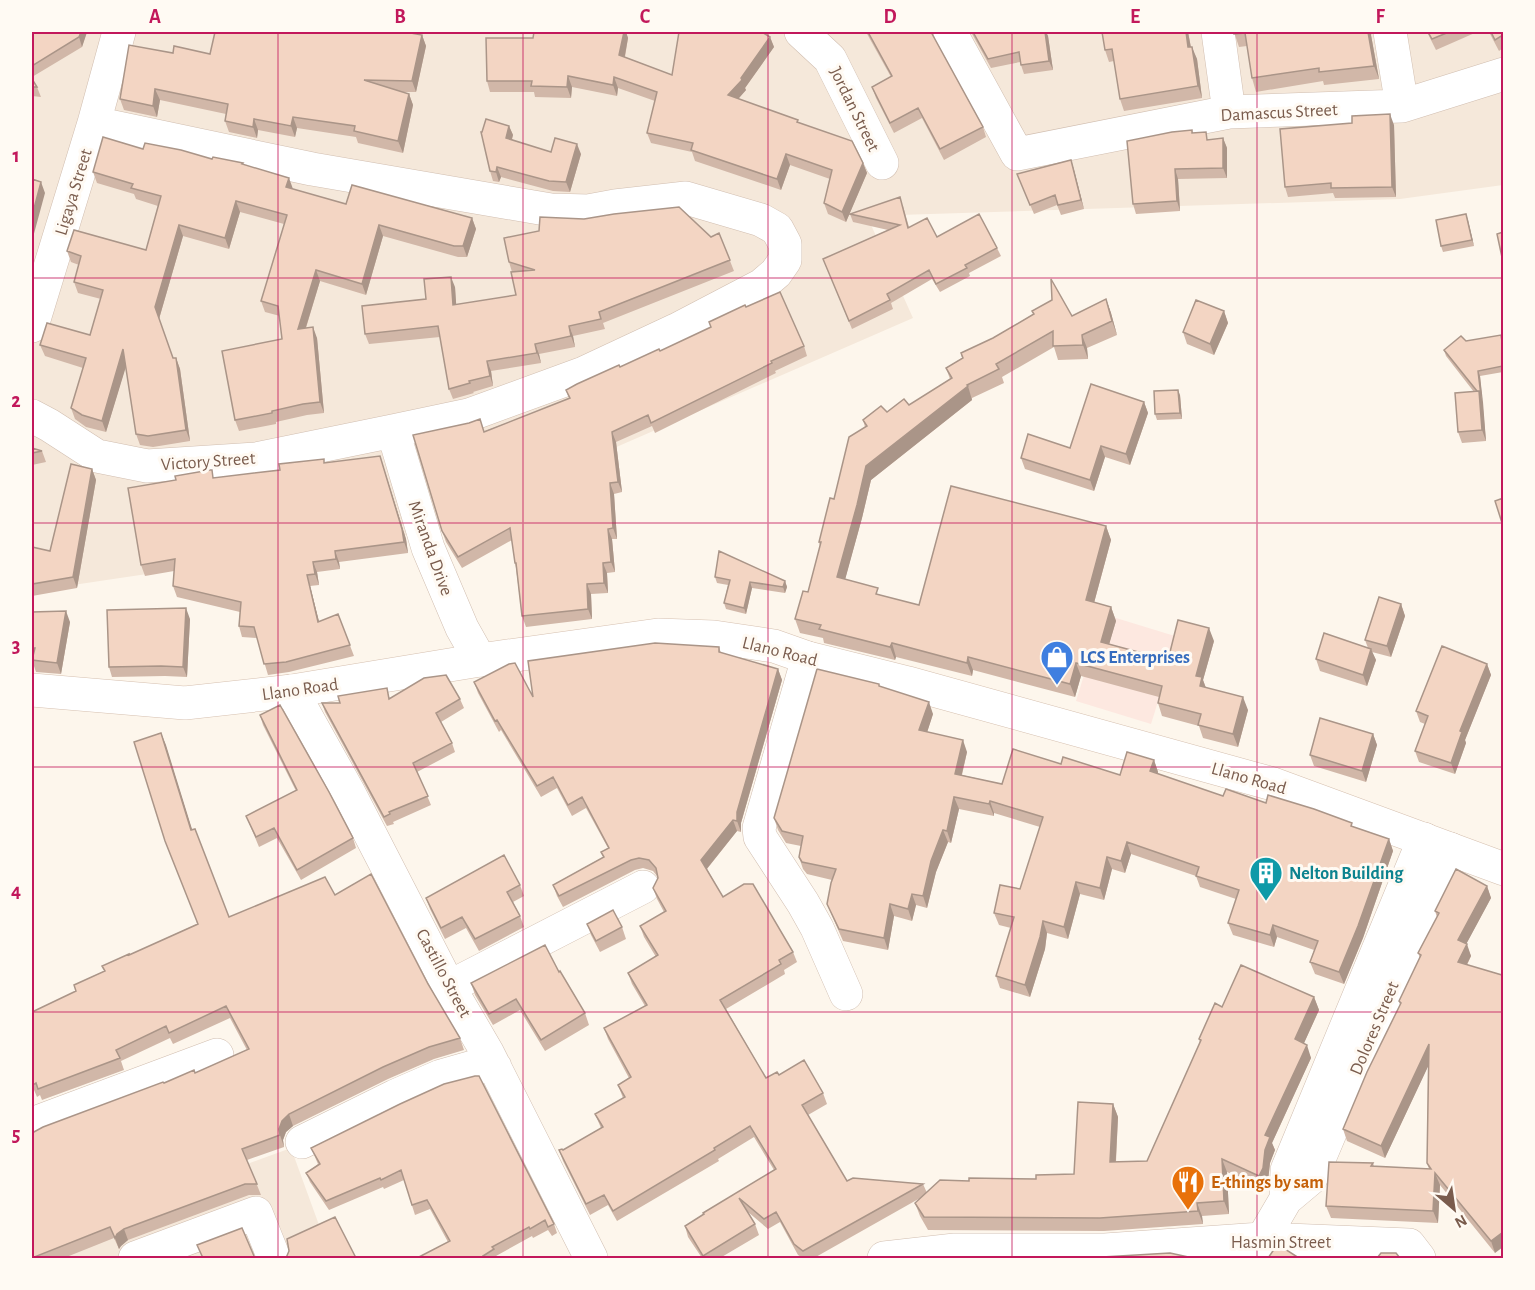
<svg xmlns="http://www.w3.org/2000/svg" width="1535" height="1290" viewBox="0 0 1535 1290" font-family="'Alegreya Sans',sans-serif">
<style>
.residential{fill:#f5e8da}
.commercial{fill:#fde8e0}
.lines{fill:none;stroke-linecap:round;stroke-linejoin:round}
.minor-casing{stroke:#d1beb0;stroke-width:34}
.secondary-casing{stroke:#d6c0b0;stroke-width:34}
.minor{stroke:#fff;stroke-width:33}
.secondary{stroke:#fff;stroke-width:33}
.wall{fill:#d1b7a8}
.shaded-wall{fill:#aa9588}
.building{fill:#f3d5c3;stroke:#aa9588;stroke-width:1.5}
.grid{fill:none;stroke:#c2185b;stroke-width:1.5;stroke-opacity:0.55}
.labels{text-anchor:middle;stroke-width:6;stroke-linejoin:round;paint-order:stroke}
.street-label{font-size:18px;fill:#7a5c4d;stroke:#fffaf3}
.shop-label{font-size:18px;font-weight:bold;fill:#366cbe;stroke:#fffaf3;text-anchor:start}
.culture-label{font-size:18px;font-weight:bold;fill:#0d838f;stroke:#fffaf3;text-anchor:start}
.food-label{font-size:18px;font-weight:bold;fill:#c56008;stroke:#fffaf3;text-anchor:start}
.neatline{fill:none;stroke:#c2185b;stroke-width:2}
.grid-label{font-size:20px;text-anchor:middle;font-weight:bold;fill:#c2185b}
</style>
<rect width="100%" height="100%" fill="#fdf6ec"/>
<!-- residential -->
<path class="residential" d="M32 32H1503V185L1400 199 867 216 913 318 621 445 435 531 73 585 32 562Z
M291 1148 331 1258H32V1243Z"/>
<!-- commercial -->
<path class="commercial" d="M1103 614 1178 637 1151 724 1076 701Z"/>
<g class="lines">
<!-- minor casing -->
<g class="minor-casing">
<path id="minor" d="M801 32 830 59 882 163
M950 32 1017 154 1229 112 1402 106 1504 74
M1218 32 1229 112
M1390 32 1402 106
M32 326 94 123 119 32
M32 416 49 425 97 456 147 466 256 459 393 431 469 415 584 373 676 330 762 285 776 273 785 260V244L777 229 761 220 686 198 615 206 588 211 551 210 312 169 94 123
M393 431 428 548 462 628 480 660
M808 658 759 828 760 837 803 903 817 928 846 994
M292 691 349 793 449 987 487 1052 591 1258
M449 987 643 887
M32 1124 217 1055
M302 1142 395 1096 441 1076 476 1066 495 1067
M1286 1199 1287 1170 1424 839
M1252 1257 1286 1199 1311 1178 1450 849
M135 1258 256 1213 274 1258
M884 1258 955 1250H1105L1261 1239 1409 1245 1419 1258"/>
</g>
<!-- secondary casing -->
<g class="secondary-casing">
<path id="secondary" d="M32 690 185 703 292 691 480 660 658 635 714 637 774 646 808 658 908 683 1273 784 1504 869"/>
</g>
<!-- minor -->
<use href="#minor" class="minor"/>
<!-- secondary -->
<use href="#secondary" class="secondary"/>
</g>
<!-- wall -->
<path class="wall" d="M32 32H87L82 47 32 77Z
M534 32H626L628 38 625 57 672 75 770 37 774 47 745 88 746 90 738 99 798 120 799 123 863 163 867 173 846 222 828 214 824 203 830 179 790 165 781 190 695 161 692 152 651 143 647 133 655 101 618 88 617 96 572 87 571 98 535 97 534 92H490L487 81 533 38Z
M866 32H931L983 127 986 137 944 160 922 118 894 133 876 98 872 87 891 77Z
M971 32H1046L1048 36 1053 70 1024 74 1020 62 991 68Z
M1102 32H1188L1191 47 1197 59 1202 98 1124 111 1120 99 1114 61 1109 62 1105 50Z
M1234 32 1371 35 1379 79 1324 85 1323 81 1256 92 1252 78 1247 46 1239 47Z
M1427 32H1477L1436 50Z
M1489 32H1503V48L1499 51Z
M422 35 426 46 416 92H401L409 94 413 105 403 153 358 143 356 137 297 128 295 137 258 130 257 138 229 132 225 121 226 114 160 100 157 117 124 110 120 99 173 53 210 54Z
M32 79 37 87 41 97 32 96Z
M1394 125 1396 197 1335 198 1333 193 1288 197 1285 187Z
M509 126 513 135 512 140 551 152 581 154 570 192 553 191 501 177 499 182 493 181 490 171Z
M1192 130 1193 133 1209 140 1223 138 1227 148V178L1178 179 1180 211 1136 214 1133 204Z
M143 149 243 165 293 189 346 204 472 218 476 229 467 257H458L383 236 366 295 320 281 306 328 317 338 324 413 307 415 276 422V424L239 431 235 420 282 339 280 316 265 312 261 301 284 224 240 212 229 249 183 236 159 319 173 358H176L180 369 190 441 153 447 140 445 136 434 126 365 106 432 86 427 75 419 71 408 83 368 45 356 40 345 90 335 101 299 78 293 74 282 79 265 71 262 67 251 146 250 158 206 136 199 134 194 97 183 93 172Z
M1071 160 1074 170 1084 209 1061 215 1057 205 1034 214 1017 174Z
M903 206 909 227 937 237 997 248 1001 256 969 273 970 276 940 292 932 279 891 303 893 309 852 329 823 259 888 230 853 222 850 214Z
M1466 214 1474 246 1443 252 1441 246Z
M719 233 734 271 603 323 605 329 573 336 575 347 539 354 541 363 491 371 493 386 473 392 474 393 453 399 449 389 440 337 369 344 365 334 455 287 456 305 516 295 512 272 509 262 711 237Z
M1106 299 1111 313 1117 335 1087 348 1088 359 1058 360 1054 347 1002 377 1004 383 972 398V400L871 480 862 518 845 579 880 595 919 605 1106 526 1111 540 1094 603 1111 607 1116 621 1109 644 1168 660 1214 641 1203 680 1206 688 1248 710 1238 747 1203 738 1199 726 1162 716 1158 703 1159 697 1081 676 1075 697 973 670 972 676 896 657 895 660 824 643 823 638 800 633 795 619 808 592 820 546 819 542 834 499 865 427 863 420 909 405 950 379 946 368 962 358 961 353 993 338 1033 314 1032 311 1072 316Z
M746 307 804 346 807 356 775 371 776 373 655 433 652 426 616 442 622 492 614 494 617 539H612L615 572 607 573 608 593 591 594 592 619 526 627 522 616 516 568 515 563 512 540 462 568 446 542 442 531 485 431 569 399 566 390 660 351 711 327 709 322Z
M1224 311 1228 323 1214 355 1187 344 1183 332Z
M1466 341 1503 342V372L1480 376 1486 441 1462 443 1458 432 1474 392 1446 356 1444 350Z
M1180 395 1182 419 1157 420 1155 414Z
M1144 402 1148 413 1130 465 1105 457 1094 491 1025 469 1021 458 1070 448Z
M32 448 42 451 46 462 32 465Z
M380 456 406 539 408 553 339 562 340 569 317 572 319 585 310 586 319 622 338 614 354 656 289 672 268 675 257 638 242 637 239 626 240 612 177 597 173 586 174 571 145 576 141 565 214 478 280 470Z
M92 469 96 480 77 588 32 596V547L50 551Z
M715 577 785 581 787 587 785 593 752 588 746 614 726 609 724 603 728 585 717 583Z
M1401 604 1405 616 1391 657 1372 652 1376 660 1367 686 1320 671 1316 659 1368 648 1365 640Z
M32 612 70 622 61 674 36 672 32 660 33 658 32 657Z
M190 619 187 677 165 676 112 677 109 667Z
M719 647 721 653 778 669 782 680 741 823V832L737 831 707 869 723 897 793 952 797 962 784 970 785 974 726 1009 766 1078 779 1075 823 1093 827 1104 808 1115 847 1181 923 1184 927 1193 969 1181 1036 1179 1074 1174 1113 1104 1118 1117 1116 1162 1147 1161 1200 1043 1199 1039 1222 1007 1314 997 1319 1010 1304 1043 1311 1058 1272 1143 1275 1150 1270 1163 1268 1181 1264 1189 1227 1172 1229 1214 1202 1216 1203 1224 1104 1231 928 1230 920 1216 915 1203 922 1197 814 1258H803L798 1255 780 1222 768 1229 748 1212 755 1224 759 1235 720 1258H702L688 1237 685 1226 774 1170 754 1137 718 1159 719 1161 617 1221 608 1205 590 1215 563 1161 559 1150H563L601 1128 595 1114 623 1098 618 1085 629 1078 608 1039 604 1028 645 1006 632 984 628 973 656 957 644 937 640 926 664 912 657 899 653 888 658 878 657 876 653 871 643 868 635 870 563 907 557 896 553 885 603 857 601 852 608 848 586 808 572 816 557 788 541 797 501 730 499 732 478 693 474 682 533 697Z
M1487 664 1491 675 1465 740 1466 743 1455 774 1419 762 1415 751 1425 724 1420 722 1416 711Z
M880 686 933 714 927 732 967 752 962 775 1002 784 1061 764 1120 775 1154 760 1158 772V774L1223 796 1266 803 1354 827 1389 839 1393 851 1363 938 1344 984 1315 974 1310 962 1314 950 1277 937 1274 947 1233 935 1228 923 1236 899 1200 887 1196 876 1131 854 1125 873 1112 869 1104 900 1080 894 1068 939 1047 933 1045 949 1030 997 1000 988 996 976 1011 928 999 925 994 913 1020 889 1040 827 994 813V816L959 809 951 843 948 842 936 872 927 908 916 905 912 921 894 916 888 950 843 941 827 904 832 880 807 874 803 869 799 857 801 846 786 843 778 830 774 818Z
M390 698 460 699 464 708 441 722 452 743 455 752 417 772 431 805 393 822 394 824 387 826 325 712 322 703H340Z
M260 715 353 838 356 848 301 880 277 838 259 847 246 816 296 791 263 725Z
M161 733 192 830 229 917 335 895 428 984 460 1038 464 1050 434 1059 388 1079 293 1126 286 1132 283 1140 284 1147 247 1160 261 1195H249L128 1240 121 1246 119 1249 114 1238 64 1258H32L164 1083 195 1073 247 1050 230 1018 173 1044 170 1038 121 1061 124 1070 42 1100 40 1095 37 1097 32 1085V1012L76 991 74 985 104 971 129 955 197 924Z
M1373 734 1377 745 1366 782 1314 766 1310 755Z
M520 885 524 896 513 902 520 916 524 927 479 951 466 928 445 939 430 909 426 898Z
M1487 886 1491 898 1466 944 1471 956 1467 965 1495 1253 1440 1185 1438 1223 1331 1218 1326 1206 1373 1163 1374 1166 1429 1169 1427 1163 1428 1066 1385 1158 1347 1141 1343 1129 1400 1005 1399 1001 1420 958 1418 953 1437 917 1435 911Z
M587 924 622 927 626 939 600 952 591 935Z
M559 972 585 1013 589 1025 545 1051 520 1010 493 1025 475 995 471 983Z
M400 1104 554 1224 557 1233 552 1236 548 1230 533 1238 532 1236 496 1256 497 1258H417L448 1242 430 1209 415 1215 404 1180 384 1189 383 1187 329 1210 310 1182 306 1173 318 1164 311 1148Z"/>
<!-- shaded-wall -->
<path class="shaded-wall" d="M81 32H87L82 47 79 37Z
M624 32H626L628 38 623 66 619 55Z
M1045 32H1046L1048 36 1053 70 1049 61Z
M1186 32H1188L1193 59 1188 47Z
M1368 32H1372L1371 35 1379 79 1374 66Z
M422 35 426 46 416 92 412 81Z
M770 37 774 47 745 88 746 90 732 106 728 95Z
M1192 47 1197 59 1202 98 1198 86Z
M568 76 572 87 571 98 567 87Z
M614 77 618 88 617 96 613 85Z
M155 89 160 100 157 117 153 106Z
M409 94 413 105 403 153 398 141Z
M1390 114 1394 125 1396 197 1392 187Z
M293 117 297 128 295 137 291 126Z
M254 119 258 130 257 138 253 127Z
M509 126 513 135 509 148 506 138Z
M1223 138 1227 148V178L1223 168Z
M577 144 581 154 570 192 566 182Z
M786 154 790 165 781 190 777 179Z
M1071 160 1074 170 1084 209 1081 200Z
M863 163 867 173 846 222 842 212Z
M497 167 501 177 499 182 496 172Z
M1175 169 1178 179 1180 211 1177 201Z
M289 178 293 189 286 187Z
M41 182 45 193 32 241V216Z
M236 201 240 212 229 249 225 238Z
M1466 214 1468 220 1474 246 1472 240Z
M472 218 476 229 467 257 463 246Z
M179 225 183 236 159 319 155 307Z
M379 225 383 236 366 295 362 284Z
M316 270 320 281 302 340 298 329Z
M451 277 455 287 457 316 453 305Z
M1106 299 1111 313 1117 335 1112 321Z
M1224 311 1228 323 1214 355 1210 344Z
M569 326 573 336 575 347 571 336Z
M313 327 317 338 324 413 320 402Z
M1082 335 1087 348 1088 359 1083 345Z
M535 344 539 354 541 363 537 353Z
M123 349 128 360 106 432 102 421Z
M176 358 180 369 190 441 186 430Z
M487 361 491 371 493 386 490 376Z
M1478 371 1480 376 1483 402 1481 396Z
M968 386 972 400 871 480 862 518 842 591 837 577 866 466Z
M1178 390 1180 395 1182 419 1180 413Z
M1479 391 1483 402 1486 441 1482 430Z
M1144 402 1148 413 1130 465 1126 454Z
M612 432 616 442 622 492 618 482Z
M1101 446 1105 457 1094 491 1090 480Z
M380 456 406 539 408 553 404 542Z
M92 469 96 480 77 588 73 577Z
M610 483 614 494 617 539 613 528Z
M1106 526 1111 540 1091 614 1086 600Z
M608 529 612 539 615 572 611 562Z
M335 551 339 562 340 569 336 559Z
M313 562 317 572 319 585 315 574Z
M603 563 607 573 608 593 604 583Z
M307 575 310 586 322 633 318 622Z
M785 581 787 587 785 593 783 587Z
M750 582 752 588 746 614 744 608Z
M587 584 591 594 592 619 588 609Z
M1401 604 1405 616 1391 657 1387 646Z
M1111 607 1116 621 1106 655 1101 642Z
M186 608 190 619 187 677 183 667Z
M66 611 70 622 61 674 57 663Z
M1209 628 1214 641 1203 680 1207 691 1205 700 1196 676Z
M892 643 896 657 895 660 890 647Z
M1371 649 1376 660 1367 686 1363 675Z
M968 657 973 670 972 676 967 663Z
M1076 663 1081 676 1075 697 1070 684Z
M1487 664 1491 675 1465 740 1466 743 1455 774 1451 763 1460 731Z
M778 669 782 680 741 823V832L737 821V812Z
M1243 697 1248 710 1238 747 1233 734Z
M929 702 933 714 924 742 919 730Z
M161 733 166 745 196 842 191 830Z
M1373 734 1377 745 1366 782 1362 771Z
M963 740 967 752 959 786 955 774Z
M1154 760 1158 772 1155 783 1150 771Z
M954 797 959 809 951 843 947 831Z
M990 801 994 813V816L989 804Z
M733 820 737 831 705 871 701 860Z
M943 830 948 842 936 872 927 908 923 896 931 861Z
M1389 839 1393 851 1363 938 1344 984 1339 972Z
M1127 842 1131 854 1125 873 1121 861Z
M1107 857 1112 869 1104 900 1100 888Z
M1076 882 1080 894 1068 939 1064 927Z
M1487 886 1491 898 1462 952 1458 940Z
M912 894 916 905 912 921 908 909Z
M890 904 894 916 888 950 884 938Z
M1043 921 1047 933 1045 949 1030 997 1025 985Z
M1273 925 1277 937 1274 947 1270 935Z
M1467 944 1471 956 1462 974 1458 962Z
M1314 997 1319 1010 1300 1052 1295 1039Z
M1429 1044 1433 1056 1385 1158 1381 1146Z
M1307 1045 1311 1058 1272 1143 1275 1150 1270 1163 1268 1181 1264 1189 1259 1176 1265 1135Z
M1113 1104 1118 1117 1115 1175 1110 1162Z
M289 1114 293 1126 286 1132 283 1140 284 1147 280 1135 279 1129 282 1121Z
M1222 1159 1227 1172 1229 1214 1224 1201Z
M1435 1173 1440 1185 1438 1223 1433 1211Z
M1197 1203 1202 1216 1203 1224 1198 1211Z
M124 1229 128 1240 121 1246 119 1249 115 1238 117 1234Z
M1503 1232V1247L1495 1253 1491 1241Z"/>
<!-- building -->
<path class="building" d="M32 32H81L79 37 32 66Z
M215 32H405L422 35 412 81 364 80 409 94 398 141 354 131 355 126 293 117 291 126 254 119 253 127 225 121 228 104 155 89 153 106 120 99 129 45 173 53 174 46 210 54Z
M534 32H624L619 55 672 75 679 32H762L770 37 741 78 742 80 728 95 798 120 797 122 852 141 863 163 842 212 824 203 832 170 786 154 777 179 691 150 693 143 647 133 657 92 614 77 613 85 568 76 567 87 531 86 532 81H487L486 38H533Z
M868 32H931L983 127 940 149 918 108 890 123 872 87 892 76Z
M973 32H1045L1049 61 1021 65 1019 52 988 59Z
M1102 32H1186L1188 47H1192L1198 86 1120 99 1112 49 1105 50Z
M1234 32H1368L1374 66 1319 72V68L1252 78 1245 33 1234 34Z
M1428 32H1449L1432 39Z
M1491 32H1503V35L1495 40Z
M32 79 37 87H32Z
M1390 114 1392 187 1331 188V183L1285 187 1280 129 1352 123V116Z
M486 119 509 126 506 138 551 152 555 138 577 144 566 182 549 181 497 167 496 172 490 171 481 132H482Z
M1192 130V133L1206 132 1207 140 1223 138V168L1175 169 1177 201 1133 204 1127 141 1172 132Z
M103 137 143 149 145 143 181 150 212 159 213 157 243 163 242 164 289 178 286 187 346 204 352 185 472 218 463 246H454L379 225 362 284 316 270 298 329 313 327 320 402 303 404 272 411V413L235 420 222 351 282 339 278 306 261 301 287 215 236 201 225 238 179 225 155 307 173 358H176L186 430 148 436 136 434 123 349 102 421 82 415 71 408 86 358 40 345 47 323 90 335 103 290 74 282 81 256 67 251 74 230 146 250 161 196 131 188 133 184 93 172Z
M1071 160 1081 200 1058 205 1055 195 1030 205 1017 174Z
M32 179 41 182 32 216Z
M900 197 908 228 927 218 937 237 979 214 997 248 965 265 967 268 936 284 929 270 887 294 890 300 849 321 823 259 900 225 850 214Z
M679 207 711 237 719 233 730 260 599 312 601 319 569 326 571 336 535 344 537 353 487 361 490 376 469 381 470 383 449 389 438 326 365 334 362 306 426 299 424 279 451 277 453 305 516 295 511 272 535 270 509 262 504 238 539 231 540 217 584 219 614 214Z
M1466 214 1472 240 1441 246 1436 220Z
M1503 232V262L1497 234Z
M1051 279 1072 316 1106 299 1112 321 1082 335 1083 345 1053 346V331L996 364 999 369 967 385 968 386 866 466 857 505 837 577 878 588 876 594 919 605 951 486 1106 526 1086 600 1111 607 1101 642 1168 660 1178 620 1209 628 1196 676 1202 677 1200 686 1243 697 1233 734 1198 725 1201 714 1158 703 1162 686 1076 663 1070 684 968 657 967 663 892 643 890 647 819 629 821 625 795 619 803 591 808 592 821 542H819L830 498 834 499 849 437 867 426 863 420 881 406 887 412 904 399 909 405 952 378 946 368 963 358 961 353 993 338 1034 314 1032 311 1052 300Z
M780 292 804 346 771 361 772 363 651 423 648 415 612 432 618 482 610 483 613 528 608 529 611 562 603 563 604 583 587 584 588 609 522 616 516 563H515L510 528 458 557 442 531 413 435 469 423 480 419 484 432 570 398 566 390 577 384 619 365 620 367 659 349 660 351 711 327 709 322 745 305 746 307Z
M1196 300 1224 311 1210 344 1183 332Z
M1501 335 1503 348V366L1478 371 1481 396 1479 391H1477L1444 350 1461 336 1466 341Z
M1091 384 1144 402 1126 454 1101 446 1090 480 1021 458 1028 434 1070 448Z
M1178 390 1180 413 1155 414 1154 391Z
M1479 391 1482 430 1458 432 1455 393Z
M32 448 42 451 32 453Z
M380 456 402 529 404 542 335 551 336 559 313 562 315 574 307 575 318 622 338 614 350 645 286 662 264 664 254 627 239 626 241 602 173 586 175 559 141 565 128 488 176 480 175 476 210 470H212L213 478 280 470 279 464 324 459V463Z
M71 464 92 469 73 577 32 584V547L50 551Z
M1503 498V526L1495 501Z
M719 551 785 581 783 587 750 582 744 608 724 603 730 580 715 577Z
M1379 597 1401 604 1387 646 1365 640Z
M186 608 183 667 161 666 109 667 107 610Z
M66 611 57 663 32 660 35 648H32V612Z
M1324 633 1371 649 1363 675 1316 659Z
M655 643 719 647V652L778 669 737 812V821L733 820 701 860 723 897 744 884H753L793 952 779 960 781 964 720 1000 766 1078 777 1072 779 1075 804 1060 823 1093 802 1105 847 1181 853 1178 923 1184 803 1251 794 1244 776 1212 764 1219 739 1198 755 1224 703 1256 685 1226 704 1214 703 1213 776 1169 750 1126 714 1148 715 1150 613 1211 604 1195 586 1204 559 1150 562 1149 563 1150 603 1127 595 1114 625 1097 618 1085 631 1077 604 1028 647 1005 628 973 658 955 640 926 666 911 653 888 658 878 656 868 649 860 639 858 631 860 559 896 553 885 604 857 601 852 609 848 582 797 568 805 553 777 537 786 497 720 495 721 474 682 509 664 515 663 533 697 528 661Z
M1442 646 1487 664 1460 731 1462 732 1451 763 1415 751 1428 716 1416 711Z
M817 669 879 684V686L929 702 919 730 963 740 955 774 1002 784 1013 749 1061 764 1063 757 1120 775 1127 752 1154 760 1150 771 1223 796 1226 789 1266 803 1268 795 1314 809 1352 823 1351 826 1389 839 1358 926 1339 972 1310 962 1318 941 1273 925 1270 935 1228 923 1239 890 1196 876 1199 867 1127 842 1121 861 1107 857 1100 888 1076 882 1064 927 1043 921 1040 937 1025 985 996 976 1014 917 994 913 1000 885 1020 889 1043 817 990 801 989 804 954 797 947 831 943 830 931 861 923 896 912 894 908 909 890 904 884 938 839 929 827 904 831 883 836 869 802 862 799 857 803 836 782 831 774 818Z
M446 675 460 699 436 713 452 743 413 763 428 796 389 812 390 814 384 817 322 703H340L338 696 387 688 389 699 424 678Z
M280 705 329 792 353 838 297 870 274 828 256 837 246 816 297 790 260 715Z
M1320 718 1373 734 1362 771 1310 755Z
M161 733 191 830 195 829 229 917 325 877 335 895 371 874 428 984 460 1038 429 1047 383 1067 289 1114 282 1121 279 1129 280 1135 242 1149 257 1184H245L124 1229 117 1234 115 1238 110 1227 32 1258V1133L43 1127 163 1082 164 1083 194 1070 195 1073 249 1049 226 1006 169 1033 166 1026 116 1050 120 1058 38 1089 36 1083 33 1085 32 1083V1012L76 991 74 985 105 971 102 966 129 954V955L198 924 165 841 134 742Z
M504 855 520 885 507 892 520 916 475 939 462 917 441 928 426 898Z
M1456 869 1487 886 1458 940 1467 944 1458 962 1502 975 1503 972V1232L1491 1241 1435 1173 1433 1211 1326 1206 1329 1162 1373 1163 1371 1166 1431 1169 1427 1163 1429 1044 1381 1146 1343 1129 1367 1072 1401 1003 1399 1001 1421 955 1418 953 1439 913 1435 911Z
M613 910 622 927 596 941 587 924Z
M545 945 559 972 560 971 585 1013 541 1040 516 999 489 1014 471 983Z
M1241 965 1314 997 1295 1039 1307 1045 1265 1135 1270 1137 1265 1150 1263 1168 1259 1176 1222 1159 1224 1201 1197 1203 1198 1211 1100 1218 924 1217 915 1203 940 1180 969 1181V1178L1036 1179V1175L1074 1174 1078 1102 1113 1104 1110 1162 1147 1161 1201 1040 1199 1039 1215 1003 1222 1007Z
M475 1076H479L554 1224 548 1227 545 1220 530 1229 529 1227 492 1247 494 1249 483 1256 485 1258H417L450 1241 427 1200 412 1205 401 1170 381 1180 380 1178 326 1201 306 1173 320 1164 311 1148 400 1104 444 1084Z
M335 1217 356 1258H286L289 1251 287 1239Z
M242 1228 254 1256 255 1258H203L197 1245Z
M1275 1248 1285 1249 1299 1258H1268Z
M1170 1253 1193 1258H1003L1004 1257H1102Z
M1381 1253H1396L1400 1258H1377Z"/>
<!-- grid -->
<path class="grid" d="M278 32V1258M523 32V1258M768 32V1258M1012 32V1258M1257 32V1258M32 278H1504M32 523H1504M32 767H1504M32 1012H1504"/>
<!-- icons -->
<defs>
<g id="shop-pin" transform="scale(1.725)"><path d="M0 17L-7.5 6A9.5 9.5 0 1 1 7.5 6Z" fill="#3f7fe0" stroke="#fffaf3"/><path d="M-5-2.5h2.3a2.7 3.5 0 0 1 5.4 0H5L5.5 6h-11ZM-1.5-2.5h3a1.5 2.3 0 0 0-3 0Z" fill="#fff"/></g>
<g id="building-pin" transform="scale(1.725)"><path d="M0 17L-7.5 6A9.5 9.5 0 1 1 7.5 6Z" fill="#0f9aa8" stroke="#fffaf3"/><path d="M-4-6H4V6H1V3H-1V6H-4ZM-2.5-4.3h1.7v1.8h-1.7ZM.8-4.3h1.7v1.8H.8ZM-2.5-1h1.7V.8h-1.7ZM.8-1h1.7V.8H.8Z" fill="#fff"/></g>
<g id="restaurant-pin" transform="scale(1.725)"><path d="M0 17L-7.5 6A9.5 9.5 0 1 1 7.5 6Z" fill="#e8710a" stroke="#fffaf3"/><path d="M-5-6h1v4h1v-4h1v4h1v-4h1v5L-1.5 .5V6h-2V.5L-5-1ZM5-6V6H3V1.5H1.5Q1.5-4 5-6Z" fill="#fff"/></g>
</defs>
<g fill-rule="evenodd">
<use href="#shop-pin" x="1057" y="657"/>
<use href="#building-pin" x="1266" y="873"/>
<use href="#restaurant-pin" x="1188" y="1182"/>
</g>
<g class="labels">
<!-- street labels -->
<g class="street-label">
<text transform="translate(855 109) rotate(64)" y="6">Jordan Street</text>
<text transform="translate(1279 112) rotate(-3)" y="6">Damascus Street</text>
<text transform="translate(73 192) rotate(-73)" y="6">Ligaya Street</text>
<text transform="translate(208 461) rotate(-4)" y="6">Victory Street</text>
<text transform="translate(431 548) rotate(70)" y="6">Miranda Drive</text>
<text transform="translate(780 651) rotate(14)" y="6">Llano Road</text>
<text transform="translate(300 689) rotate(-8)" y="6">Llano Road</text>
<text transform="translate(1249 778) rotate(16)" y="6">Llano Road</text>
<text transform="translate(444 973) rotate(62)" y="6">Castillo Street</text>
<text transform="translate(1374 1028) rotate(-67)" y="6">Dolores Street</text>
<text x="1281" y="1248">Hasmin Street</text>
</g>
<!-- shop labels -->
<g class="shop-label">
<text x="1080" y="663">LCS Enterprises</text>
</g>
<!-- culture labels -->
<g class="culture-label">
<text x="1289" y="879">Nelton Building</text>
</g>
<!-- food labels -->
<g class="food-label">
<text x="1211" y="1188">E-things by sam</text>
</g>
</g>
<!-- border -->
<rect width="1535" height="1290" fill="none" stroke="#fffaf3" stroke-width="66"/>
<!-- north arrow -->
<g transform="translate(1454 1209) rotate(151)" stroke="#fffaf3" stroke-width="4.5" paint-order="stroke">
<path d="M0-4.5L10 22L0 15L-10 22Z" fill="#7a5c4d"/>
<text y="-9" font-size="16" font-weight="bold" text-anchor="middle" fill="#7a5c4d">N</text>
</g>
<rect x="33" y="33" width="1469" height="1224" class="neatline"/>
<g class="grid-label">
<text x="155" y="23">A</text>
<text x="400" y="23">B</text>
<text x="645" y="23">C</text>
<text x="890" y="23">D</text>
<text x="1135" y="23">E</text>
<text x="1380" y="23">F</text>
<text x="16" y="162">1</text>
<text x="16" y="407">2</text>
<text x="16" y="652">3</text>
<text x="16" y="897">4</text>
<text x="16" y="1141">5</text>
</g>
</svg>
